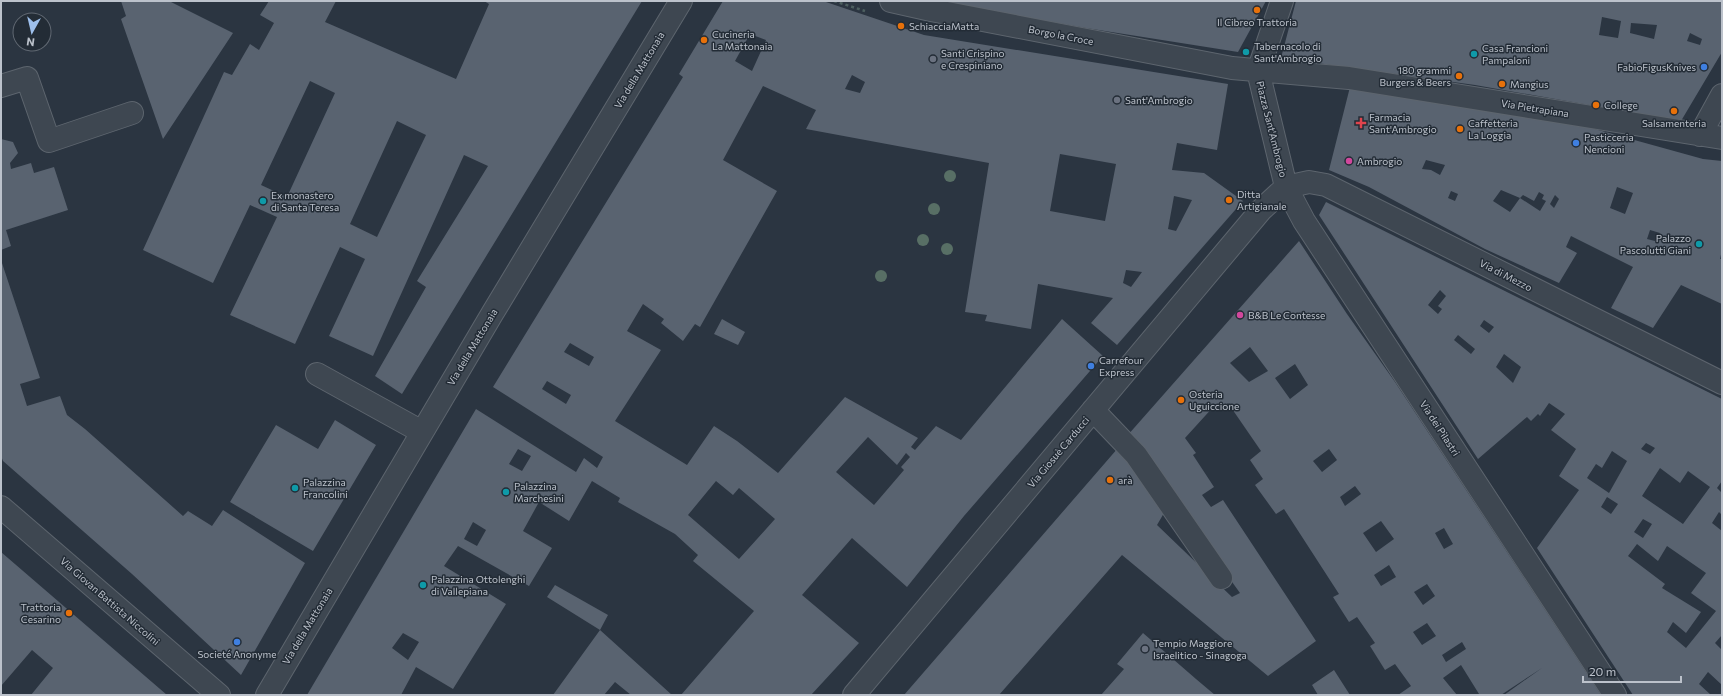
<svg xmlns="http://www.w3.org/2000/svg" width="1723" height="696" viewBox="0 0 1723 696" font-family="Commissioner,sans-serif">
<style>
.building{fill:#596370;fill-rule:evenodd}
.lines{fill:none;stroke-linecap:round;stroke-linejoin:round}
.minor-casing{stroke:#5d656e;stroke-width:24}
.path{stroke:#4d5f60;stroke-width:2.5;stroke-dasharray:3 3;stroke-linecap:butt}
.minor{stroke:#3e4751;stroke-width:22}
.tree{fill:#586f65}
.food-dot{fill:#e8710a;stroke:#232c36;stroke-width:1.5}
.culture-dot{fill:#0f9aa8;stroke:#232c36;stroke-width:1.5}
.worship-dot{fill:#6b7280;stroke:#232c36;stroke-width:1.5}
.shop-dot{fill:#3f7fe0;stroke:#232c36;stroke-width:1.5}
.health-dot{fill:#e0444e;stroke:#232c36;stroke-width:1.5}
.hotel-dot{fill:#d1479c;stroke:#232c36;stroke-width:1.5}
.labels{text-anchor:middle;stroke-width:3;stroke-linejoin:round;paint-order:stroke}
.poi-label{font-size:10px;fill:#bcc2cb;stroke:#232c36;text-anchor:start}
.street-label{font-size:10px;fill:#bcc2cb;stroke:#232c36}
</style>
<rect width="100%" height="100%" fill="#2b3541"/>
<!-- building -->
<path class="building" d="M121 1H169L233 33 163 139 121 19 126 16Z
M269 1H336L325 22 456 79 489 4 484 1H642L402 394 375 376 426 287 417 281 488 166 464 155 373 356 329 336 365 259 340 247 295 344 230 315 277 217 250 205 213 283 143 250 224 72 232 75 250 44 259 50 274 23 260 15ZM310 81 335 93 287 197 261 185ZM397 121 426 135 377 237 350 224Z
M723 1H823L924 35 1228 84 1217 150 1177 143 1172 170 1204 173 1243 201 1117 345 1091 323 1113 298 1038 284 1031 329 985 321 987 315 965 312 989 163 806 129 816 110 763 86 723 160 777 191 700 327 695 324 683 341 661 323 664 319 643 304 627 331 661 350 615 421 687 465 714 426 737 441 778 473 845 397 918 438 911 447 915 450 936 426 961 440 1062 319 1103 356 964 516 907 587 852 538 802 595 859 643 811 695H681L754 611 693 561 698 555 675 534 618 502 620 498 592 481 569 521 539 502 523 531 552 548 529 586 458 546 444 566 506 604 453 689 416 667 401 695H307L476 409 576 472 584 458 597 468 603 457 493 387 683 77 679 74ZM750 34 766 40 752 71 735 61ZM852 75 865 82 860 93 845 89ZM1060 154 1116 164 1105 221 1050 211ZM1174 196 1192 200 1176 231 1168 229ZM1126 270 1142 272 1131 287 1123 283ZM570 343 594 357 589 366 564 352ZM547 381 571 395 566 404 542 389ZM868 437 897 465 906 453 910 457 901 467 904 470 874 505 836 472ZM518 449 531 456 522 471 509 464ZM716 481 733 495 739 488 775 519 739 559 688 515ZM473 522 486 530 477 546 464 539ZM403 633 419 642 408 660 392 648Z
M939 1H1266L1238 52 1086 28Z
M1296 1H1722V52L1681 121 1475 85 1281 58ZM1602 17 1621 21 1618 38 1599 35ZM1631 23 1657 25 1654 39 1630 33ZM1690 33 1702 39 1700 45 1687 41Z
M1350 87 1591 128 1703 159 1722 161V250L1720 259H1722V304L1681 285 1653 328 1611 308 1633 267 1571 236 1566 247 1577 253 1559 283 1485 249 1369 187 1329 170ZM1426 160 1445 165 1440 175 1431 170 1422 169ZM1617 187 1633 193 1625 214 1610 208ZM1501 190 1520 198 1523 195 1534 201 1539 192 1544 195 1542 199 1546 201 1540 211 1520 198 1510 212 1493 201ZM1451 191 1458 194 1455 201 1448 198ZM1555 195 1559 199 1554 208 1550 204ZM1650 230 1660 233 1655 241 1647 239Z
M1 139 13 142 18 153 10 163 11 169 31 163 34 173 54 167 68 210 6 230 11 246 1 250Z
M1326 202 1722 399V481L1717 488 1721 492 1722 490V515L1719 512 1712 523 1722 531V635L1715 643 1722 650V685L1708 672 1699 684 1711 695H1633L1537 548 1579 490 1559 476 1576 449 1551 430 1565 414 1549 403 1540 416 1538 414 1531 421 1527 417 1478 459 1319 215ZM1440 290 1446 296 1438 306 1442 309 1438 314 1428 305ZM1484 320 1494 327 1489 333 1480 326ZM1458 335 1475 349 1471 354 1454 340ZM1504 354 1521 367 1513 383 1496 367ZM1646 443 1655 448 1650 454 1641 449ZM1612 451 1627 461 1609 493 1587 478 1596 464 1602 468ZM1660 468 1680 483 1688 471 1710 487 1683 524 1642 496ZM1607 497 1618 504 1611 514 1601 507ZM1643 519 1652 524 1643 538 1634 532ZM1637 544 1658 561 1667 546 1706 573 1691 593 1716 611 1686 648 1667 632 1673 622 1686 633 1701 612 1662 588 1665 584 1628 556Z
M1299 241 1347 314 1395 382 1601 695H1504L1542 668 1501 695H1478L1479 694 1461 665 1443 678 1457 695H1398L1411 686 1395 664 1385 670 1370 646 1375 643 1357 617 1349 622 1333 597 1339 594 1284 509 1276 514 1255 485 1263 479 1250 460 1261 451 1228 403 1220 410 1215 405 1185 438 1196 453 1193 455 1214 487 1202 495 1211 507 1223 500 1316 641 1268 676 1122 555 999 695H904L1118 448 1164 513 1157 525 1232 597 1240 593 1127 436ZM1250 347 1268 371 1249 382 1230 363ZM1295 364 1308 385 1290 399 1275 378ZM1329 449 1337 460 1322 472 1313 461ZM1355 486 1361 494 1345 506 1340 497ZM1381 521 1394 539 1376 552 1363 533ZM1444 528 1453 544 1444 549 1435 533ZM1389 565 1396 577 1381 586 1374 575ZM1427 584 1435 596 1423 605 1414 592ZM1427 623 1436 636 1422 645 1413 632ZM1462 642 1466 649 1446 662 1442 655Z
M1 260 40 378 20 384 27 406 60 396 67 415 85 429 183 516 188 511 212 526 223 510 305 563 241 675 132 574 3 461 1 456Z
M722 319 745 332 738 345 714 334Z
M335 420 376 445 313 551 230 502 276 425 318 449Z
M1 552 167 695H31L53 668 32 650 1 686Z
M555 585 608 615 600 630 547 597Z
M600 630 672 695H631L615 682 604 695H553Z
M1143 633 1196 679 1215 695H1101L1124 669 1117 664Z
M1334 670 1350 695H1318L1312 685Z"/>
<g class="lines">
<!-- minor casing -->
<g class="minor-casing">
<path id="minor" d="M891 1 931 10 1232 68 1349 78 1722 138
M1282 1 1258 71 1286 187 1309 182 1326 185 1722 383
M1 86 27 78 49 141 132 113
M1700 135 1722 95
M317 374 422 432
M1093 410 1136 455 1221 578
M1 507 219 695
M267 695 492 314 681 1
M854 695 1261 210 1286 187 1304 221 1615 695"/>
</g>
<!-- path -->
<path class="path" d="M834 1 865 11"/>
<!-- minor -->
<use href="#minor" class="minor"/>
</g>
<!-- trees -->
<g class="tree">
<circle cx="950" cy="176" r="6"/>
<circle cx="934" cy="209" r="6"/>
<circle cx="923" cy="240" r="6"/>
<circle cx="947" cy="249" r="6"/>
<circle cx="881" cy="276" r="6"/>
</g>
<!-- markers -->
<g class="food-dot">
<circle cx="1257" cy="10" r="4"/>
<circle cx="901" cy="26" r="4"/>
<circle cx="704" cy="40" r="4"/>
<circle cx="1459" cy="76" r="4"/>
<circle cx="1502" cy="84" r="4"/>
<circle cx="1596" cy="105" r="4"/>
<circle cx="1674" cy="111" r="4"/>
<circle cx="1460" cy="129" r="4"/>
<circle cx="1229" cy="200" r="4"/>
<circle cx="1181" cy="400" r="4"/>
<circle cx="1110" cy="480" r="4"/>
<circle cx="69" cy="613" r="4"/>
</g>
<g class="culture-dot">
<circle cx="1246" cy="52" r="4"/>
<circle cx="1474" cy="54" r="4"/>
<circle cx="263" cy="201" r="4"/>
<circle cx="1699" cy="244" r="4"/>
<circle cx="295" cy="488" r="4"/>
<circle cx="506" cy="492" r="4"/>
<circle cx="423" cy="585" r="4"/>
</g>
<g class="worship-dot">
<circle cx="933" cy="59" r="4"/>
<circle cx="1117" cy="100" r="4"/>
<circle cx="1145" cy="649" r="4"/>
</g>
<g class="shop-dot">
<circle cx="1704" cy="67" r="4"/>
<circle cx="1576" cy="143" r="4"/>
<circle cx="1091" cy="366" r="4"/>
<circle cx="237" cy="642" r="4"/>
</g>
<path class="health-dot" d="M1359 117h4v4h4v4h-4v4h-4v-4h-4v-4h4z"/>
<g class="hotel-dot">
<circle cx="1349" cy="161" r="4"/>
<circle cx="1240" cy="315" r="4"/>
</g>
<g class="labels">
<!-- poi labels -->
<g class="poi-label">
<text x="1257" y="26" text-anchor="middle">Il Cibreo Trattoria</text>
<text x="909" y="30">SchiacciaMatta</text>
<text x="712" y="38">Cucineria<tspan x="712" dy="12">La Mattonaia</tspan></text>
<text x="1254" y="50">Tabernacolo di<tspan x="1254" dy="12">Sant'Ambrogio</tspan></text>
<text x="1482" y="52">Casa Francioni<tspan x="1482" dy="12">Pampaloni</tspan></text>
<text x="941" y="57">Santi Crispino<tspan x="941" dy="12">e Crespiniano</tspan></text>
<text x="1696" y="71" text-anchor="end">FabioFigusKnives</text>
<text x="1451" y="74" text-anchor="end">180 grammi<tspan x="1451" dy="12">Burgers &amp; Beers</tspan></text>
<text x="1510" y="88">Mangius</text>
<text x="1125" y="104">Sant'Ambrogio</text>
<text x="1604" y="109">College</text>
<text x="1369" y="121">Farmacia<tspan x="1369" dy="12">Sant'Ambrogio</tspan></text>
<text x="1468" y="127">Caffetteria<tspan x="1468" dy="12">La Loggia</tspan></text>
<text x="1674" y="127" text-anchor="middle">Salsamenteria</text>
<text x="1584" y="141">Pasticceria<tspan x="1584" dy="12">Nencioni</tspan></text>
<text x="1357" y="165">Ambrogio</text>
<text x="1237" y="198">Ditta<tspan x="1237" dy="12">Artigianale</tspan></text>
<text x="271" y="199">Ex monastero<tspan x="271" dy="12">di Santa Teresa</tspan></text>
<text x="1691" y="242" text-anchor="end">Palazzo<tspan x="1691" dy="12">Pascolutti Giani</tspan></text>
<text x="1248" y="319">B&amp;B Le Contesse</text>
<text x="1099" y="364">Carrefour<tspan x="1099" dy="12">Express</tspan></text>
<text x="1189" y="398">Osteria<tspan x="1189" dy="12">Uguiccione</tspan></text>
<text x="1118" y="484">arà</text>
<text x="303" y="486">Palazzina<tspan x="303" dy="12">Francolini</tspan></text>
<text x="514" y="490">Palazzina<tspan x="514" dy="12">Marchesini</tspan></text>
<text x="431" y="583">Palazzina Ottolenghi<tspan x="431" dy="12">di Vallepiana</tspan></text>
<text x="61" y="611" text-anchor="end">Trattoria<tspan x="61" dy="12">Cesarino</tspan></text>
<text x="1153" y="647">Tempio Maggiore<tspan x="1153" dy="12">Israelitico - Sinagoga</tspan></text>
<text x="237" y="658" text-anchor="middle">Societé Anonyme</text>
</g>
<!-- street labels -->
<g class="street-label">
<text transform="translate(1061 35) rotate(11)" y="4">Borgo la Croce</text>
<text transform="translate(639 70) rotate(-59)" y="4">Via della Mattonaia</text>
<text transform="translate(1535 108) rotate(9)" y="4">Via Pietrapiana</text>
<text transform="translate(1272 129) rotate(76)" y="4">Piazza Sant'Ambrogio</text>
<text transform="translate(1506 275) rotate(27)" y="4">Via di Mezzo</text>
<text transform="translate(472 347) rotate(-59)" y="4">Via della Mattonaia</text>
<text transform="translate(1440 428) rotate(57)" y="4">Via dei Pilastri</text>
<text transform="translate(1058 452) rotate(-50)" y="4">Via Giosuè Carducci</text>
<text transform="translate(110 601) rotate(41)" y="4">Via Giovan Battista Niccolini</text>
<text transform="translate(307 626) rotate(-59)" y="4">Via della Mattonaia</text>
</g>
</g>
<!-- border -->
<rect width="1723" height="696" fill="none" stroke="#bcc2cb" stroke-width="4"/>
<!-- north arrow -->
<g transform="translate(32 32) rotate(188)"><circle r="19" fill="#232c36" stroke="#606872"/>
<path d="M0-3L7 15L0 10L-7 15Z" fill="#9ec0ed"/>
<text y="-6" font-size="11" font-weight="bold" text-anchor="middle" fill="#bcc2cb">N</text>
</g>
<!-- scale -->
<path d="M1583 676v6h98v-6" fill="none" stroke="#bcc2cb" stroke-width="2"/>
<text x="1589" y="676" font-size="12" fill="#bcc2cb" stroke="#232c36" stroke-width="3" paint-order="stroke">20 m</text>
</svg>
